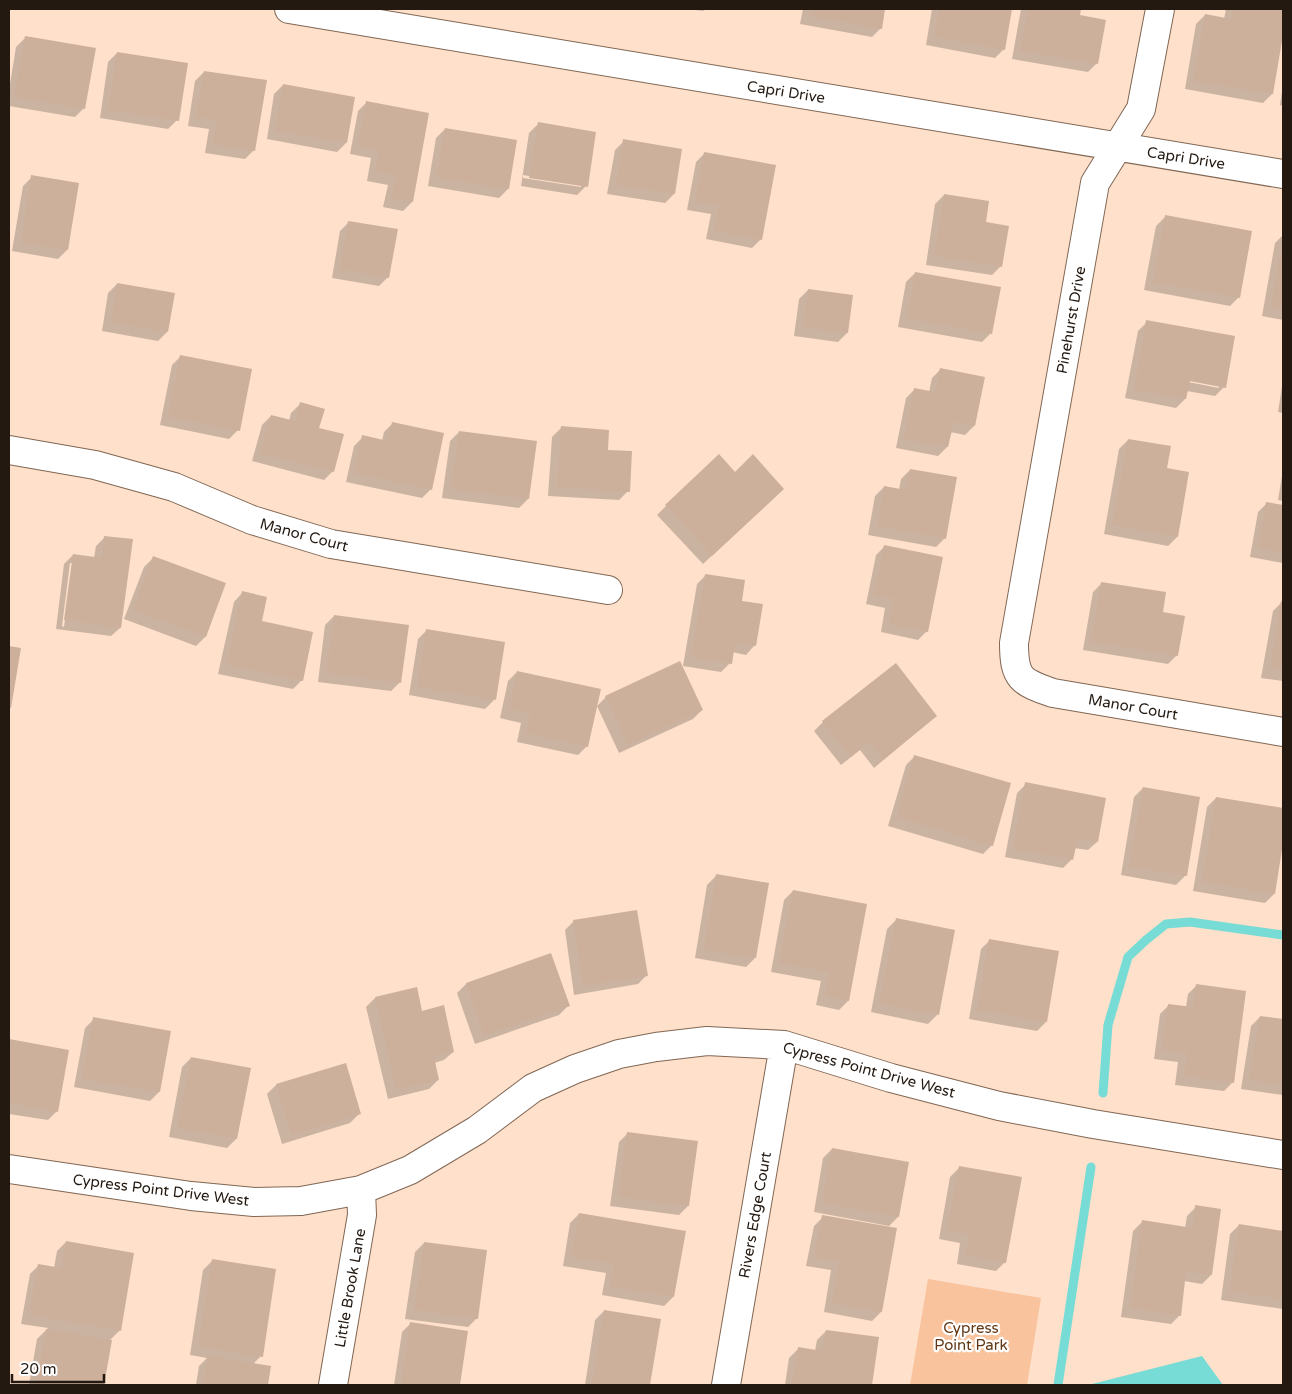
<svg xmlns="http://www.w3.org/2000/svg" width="1292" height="1394" viewBox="0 0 1292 1394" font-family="'Varela Round',sans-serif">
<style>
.green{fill:#f8c39d}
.water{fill:#77dcd5}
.shadow{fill:#0003;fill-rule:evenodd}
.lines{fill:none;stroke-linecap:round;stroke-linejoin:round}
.stream{stroke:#77dcd5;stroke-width:9}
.building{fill:#ccb09c}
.minor-casing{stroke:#806754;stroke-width:30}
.minor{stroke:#fff;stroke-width:28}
.labels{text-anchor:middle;stroke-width:4.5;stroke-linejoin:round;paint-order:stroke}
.street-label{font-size:15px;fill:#231911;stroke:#fff}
.park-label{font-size:15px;fill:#613715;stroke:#fff}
</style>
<rect width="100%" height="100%" fill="#fee0cb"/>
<!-- green -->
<path class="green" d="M928 1279 1041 1298 1027 1385H910Z"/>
<!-- water -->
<path class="water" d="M1202 1356 1223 1385H1091L1092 1384Z"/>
<!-- shadow -->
<path class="shadow" d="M688 9H706L703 11Z
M803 9H884L881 28 872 37 800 24Z
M932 9H1011L1004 49 995 58 926 45Z
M1021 9H1080L1078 16 1097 63 1088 72 1012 59Z
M1226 9H1283V27L1272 94 1263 103 1185 89 1196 24 1205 15 1224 19Z
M25 38 84 108 75 117 9 106V90L16 47Z
M117 53 177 120 168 129 100 118 108 62Z
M204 72 254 150 245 159 205 153 209 129 188 126 195 81Z
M283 85 346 143 337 152 267 139 274 94Z
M1283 85V106L1280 105Z
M367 102 412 202 403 211 383 207 388 185 367 181 371 158 350 154 358 111Z
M538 124 586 186 577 195 521 186 529 133ZM523 175 581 185V187L523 178Z
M445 129 508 189 499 198 428 186 436 138Z
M624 141 681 150 674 194 665 203 607 194 615 150Z
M705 153 761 239 752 248 706 239 711 214 687 210 696 162Z
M32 177 78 184 67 250 58 259 12 251 23 186Z
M944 195 984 223 1001 266 992 275 926 265 935 204Z
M1165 217 1239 297 1230 306 1144 290 1156 226Z
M349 222 388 277 379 286 332 278 340 231Z
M1283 235V320L1262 316 1275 243Z
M915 273 991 333 982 342 898 327 906 282Z
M117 284 167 332 158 341 102 331 108 293Z
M808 290 847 333 838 342 794 336 799 299Z
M1147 322 1224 387 1215 396 1187 391 1185 399 1176 408 1125 398 1138 331ZM1184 379 1219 385V388L1183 381Z
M181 356 238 430 229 439 160 425 172 365Z
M941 369 974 426 965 435 950 432 947 447 938 456 896 448 906 398 915 389 929 392 932 378Z
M1283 380V413L1278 412Z
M300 404 333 471 324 480 252 461 262 425 271 416 289 421 291 413Z
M393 423 431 489 422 498 346 482 354 446 363 437 382 441 384 432Z
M561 428 606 451 628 491 619 500 548 496 552 437Z
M459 432 536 443 528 499 519 508 442 498 450 441Z
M1128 440 1166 469 1177 537 1168 546 1104 534 1119 449Z
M910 470 945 538 936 547 868 535 875 496 884 487 899 490 901 479Z
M1283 470V501L1278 500Z
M735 473 774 498 703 564 657 515 666 506Z
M1267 503 1283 506V563L1250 557 1258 512Z
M105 537 120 628 111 636 56 629 64 564 73 555 94 558 96 546ZM70 563H73L64 627 62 626Z
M885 546 927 631 918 640 881 632 885 608 866 604 876 555Z
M153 558 224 584 205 637 196 646 124 619 144 567Z
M706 575 741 602 754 646 746 655 732 652 730 663 721 672 683 666 697 584Z
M1102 583 1162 613 1177 655 1168 664 1083 650 1093 592Z
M242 593 302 680 293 689 218 674 234 602Z
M1282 602 1283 603V681L1261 678 1273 611Z
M334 616 400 682 391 691 318 682 325 625Z
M427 630 494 700 485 709 409 695 418 639Z
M9 647 20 649 9 709Z
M517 672 587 746 578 755 517 742 521 723 500 718 508 681Z
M606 697 702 710 693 719 619 753 597 706Z
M936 716 874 768 860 750 841 765 814 731 823 722Z
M915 756 992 845 983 854 888 826 906 765Z
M1026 784 1097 842 1088 850 1074 848 1072 859 1063 868 1005 857 1017 793Z
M1143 788 1199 798 1185 876 1176 885 1121 875 1134 797Z
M1216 798 1283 809V836L1274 894 1265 903 1193 891 1207 807Z
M716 876 755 958 746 967 695 958 707 885Z
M793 891 848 1001 839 1010 816 1005 821 981 771 972 784 900Z
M896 920 937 1015 928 1024 871 1012 887 929Z
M574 921 646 976 638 984 574 995 565 930Z
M990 940 1046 1022 1037 1031 969 1019 981 949Z
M550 954 568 1006 559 1015 475 1044 457 993 466 984Z
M1197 985 1233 1082 1224 1091 1175 1085 1178 1062 1154 1059 1160 1014 1169 1005 1186 1007 1188 994Z
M375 998 422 1012 453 1052 444 1060 434 1063 438 1080 429 1089 388 1099 366 1007Z
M1260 1017 1283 1021V1095L1241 1089 1251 1026Z
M94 1019 169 1032 159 1092 150 1101 74 1087 85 1028Z
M9 1041 67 1051 57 1111 48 1120 9 1114Z
M191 1058 249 1069 236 1139 227 1148 169 1137 182 1067Z
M276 1085 359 1114 350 1123 282 1144 267 1094Z
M628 1133 688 1206 679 1215 610 1206 619 1142Z
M832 1149 898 1217 889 1226 814 1212 823 1158Z
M959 1168 1005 1262 996 1271 957 1264 960 1243 939 1239 950 1177Z
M1196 1207 1211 1275 1202 1284 1184 1281 1180 1315 1171 1324 1121 1317 1133 1231 1142 1222 1185 1228 1187 1216Z
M579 1214 673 1297 664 1306 602 1295 606 1273 563 1266 570 1223Z
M823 1217 881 1312 872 1321 824 1312 831 1270 806 1266 814 1226Z
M1239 1225 1283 1232V1309L1221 1300 1230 1234Z
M66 1242 120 1330 109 1341H111L103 1385H29L37 1339 48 1328 21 1324 30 1274 39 1265 54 1268 57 1251Z
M424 1243 477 1318 468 1327 405 1319 415 1252Z
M212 1261 261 1356 253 1364 269 1367 266 1385H196L199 1366 207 1358 190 1355 203 1270Z
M604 1311 659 1320 649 1385H585L595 1320Z
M411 1323 467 1332 459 1385H394L402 1332Z
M826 1331 878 1338 871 1385H785L789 1358 798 1349 815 1351 817 1340Z"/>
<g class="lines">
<!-- stream -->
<path class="stream" d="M1103 1093 1108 1025 1128 957 1146 940 1166 924 1190 922 1283 935
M1058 1385 1091 1167"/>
</g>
<!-- building -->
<path class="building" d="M810 9H885L882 29 809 16Z
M939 9H1012L1005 50 934 37Z
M1028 9H1081L1080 15 1106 20 1098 64 1020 51Z
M1233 9H1283V35L1273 94 1193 81 1205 14 1231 19Z
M25 36 96 48 85 109 14 97Z
M117 52 188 63 179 121 108 110Z
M204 71 267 80 255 151 213 144 217 121 196 117Z
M283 84 355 97 347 143 275 131Z
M366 101 429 113 413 202 391 198 396 176 375 172 379 150 358 146Z
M538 122 596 132 588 187 529 178Z
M445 128 517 140 509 189 436 178Z
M623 139 682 149 675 194 616 185Z
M704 152 776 165 762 240 714 231 719 206 695 201Z
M31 175 79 183 68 250 21 243Z
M944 194 989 201 986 222 1009 226 1002 267 934 256Z
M1165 215 1252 231 1240 298 1153 282Z
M348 221 398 229 389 278 340 269Z
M1282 241H1283V310L1271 307Z
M915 272 1001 287 992 334 907 318Z
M117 283 175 293 168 332 111 323Z
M808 289 853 295 848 333 803 327Z
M1146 320 1235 336 1226 388 1190 381 1186 399 1134 390Z
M180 355 252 369 240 431 168 417Z
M940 368 985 377 975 426 954 422 948 447 904 439 914 388 935 392Z
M300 402 325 409 319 428 344 434 334 472 260 453 271 415 295 421Z
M392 422 444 433 432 490 354 473 362 435 388 441Z
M561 426 609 430 608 450 632 451 630 492 557 487Z
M459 431 537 441 529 499 451 489Z
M1128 439 1171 446 1167 468 1189 472 1178 537 1112 525Z
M719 454 735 472 753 454 784 489 712 556 665 505Z
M910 469 957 477 946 539 877 526 884 486 906 490Z
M1266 502 1283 505V553L1258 548Z
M104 536 133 539 121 628 64 620 73 554 102 558Z
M884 545 943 557 928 632 889 624 894 599 874 595Z
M153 556 226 583 206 637 133 610Z
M705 574 745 580 742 601 763 604 756 646 735 643 732 664 691 657Z
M1101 582 1166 592 1163 612 1185 616 1178 656 1091 642Z
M242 591 267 597 262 621 313 632 303 681 227 665Z
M1281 601H1283V671L1270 669Z
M334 615 409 625 401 683 326 673Z
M426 629 505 642 496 700 417 687Z
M9 646 21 648 11 708H9Z
M680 661 703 710 628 745 605 696Z
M896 663 937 716 883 760 869 742 851 757 822 721Z
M517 671 601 689 588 747 525 733 530 714 509 709Z
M914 755 1011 783 993 846 897 817Z
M1025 782 1106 798 1098 842 1078 838 1073 860 1013 849Z
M1143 787 1200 797 1187 876 1129 867Z
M1216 797 1283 808V843L1275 894 1202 882Z
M716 874 769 883 756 958 704 950Z
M793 890 867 904 849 1001 825 996 829 972 779 963Z
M637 910 648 976 583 986 573 920Z
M896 918 955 930 939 1015 879 1004Z
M989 939 1059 951 1047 1022 977 1010Z
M551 953 570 1006 484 1036 466 983Z
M1196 984 1246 991 1234 1083 1184 1076 1187 1053 1162 1050 1168 1004 1193 1007Z
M417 987 422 1011 444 1005 454 1052 434 1057 439 1080 396 1090 375 997Z
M1260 1016 1283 1019V1085L1249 1080Z
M93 1017 171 1031 160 1092 82 1079Z
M9 1039 69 1050 58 1112 9 1103Z
M191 1057 251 1068 237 1139 177 1128Z
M346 1063 361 1114 291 1135 276 1084Z
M627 1132 698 1141 689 1206 618 1197Z
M832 1148 909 1162 899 1217 822 1203Z
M959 1166 1022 1177 1006 1263 965 1255 969 1234 947 1230Z
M1195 1205 1221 1209 1212 1275 1186 1272 1181 1316 1130 1308 1142 1220 1193 1228Z
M579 1213 686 1231 674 1297 610 1287 614 1264 571 1257Z
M822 1215 897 1228 882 1312 832 1303 839 1261 814 1257Z
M1239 1224 1283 1231V1299L1229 1292Z
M66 1241 134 1253 121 1331 29 1315 38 1264 61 1268Z
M424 1242 487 1250 478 1319 414 1310Z
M212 1259 276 1269 263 1357 198 1347Z
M604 1310 661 1319 650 1385H592Z
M410 1322 468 1331 460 1385H401Z
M46 1329 112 1340 104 1385H36Z
M826 1330 879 1337 872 1385H792L798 1347 822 1351Z
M208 1356 271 1366 268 1385H203Z"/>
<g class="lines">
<!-- minor casing -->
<g class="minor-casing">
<path id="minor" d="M289 9 1283 174
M1160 9 1141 109 1095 183 1014 643C1014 679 1021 682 1053 693L1283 732
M9 450 95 465 174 487 252 520 331 544 608 590
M9 1169 191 1196 254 1202 301 1201 361 1190 410 1170 477 1130 533 1088 575 1069 619 1054 656 1047 707 1041 784 1045 891 1078 999 1106 1093 1124 1283 1155
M333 1385 362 1215 361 1190
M726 1385 784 1045"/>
</g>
<!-- minor -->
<use href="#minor" class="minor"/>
</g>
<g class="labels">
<!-- street labels -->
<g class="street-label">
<text transform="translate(786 92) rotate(9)" y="5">Capri Drive</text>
<text transform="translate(1186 158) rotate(9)" y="5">Capri Drive</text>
<text transform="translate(1071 320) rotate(-80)" y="5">Pinehurst Drive</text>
<text transform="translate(304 535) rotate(15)" y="5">Manor Court</text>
<text transform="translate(1133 707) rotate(10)" y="5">Manor Court</text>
<text transform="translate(869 1070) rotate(15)" y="5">Cypress Point Drive West</text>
<text transform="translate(161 1190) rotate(7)" y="5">Cypress Point Drive West</text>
<text transform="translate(755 1215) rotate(-80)" y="5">Rivers Edge Court</text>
<text transform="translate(350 1288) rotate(-80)" y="5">Little Brook Lane</text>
</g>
<!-- park labels -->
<g class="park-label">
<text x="971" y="1333">Cypress<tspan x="971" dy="17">Point Park</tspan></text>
</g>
</g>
<!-- border -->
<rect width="1292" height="1394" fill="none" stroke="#231911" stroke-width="20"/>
<!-- scale -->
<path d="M12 1374v8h92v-8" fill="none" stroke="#231911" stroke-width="2.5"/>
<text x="20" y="1374" font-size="15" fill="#231911" stroke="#ffffff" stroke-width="4" paint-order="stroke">20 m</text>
</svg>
